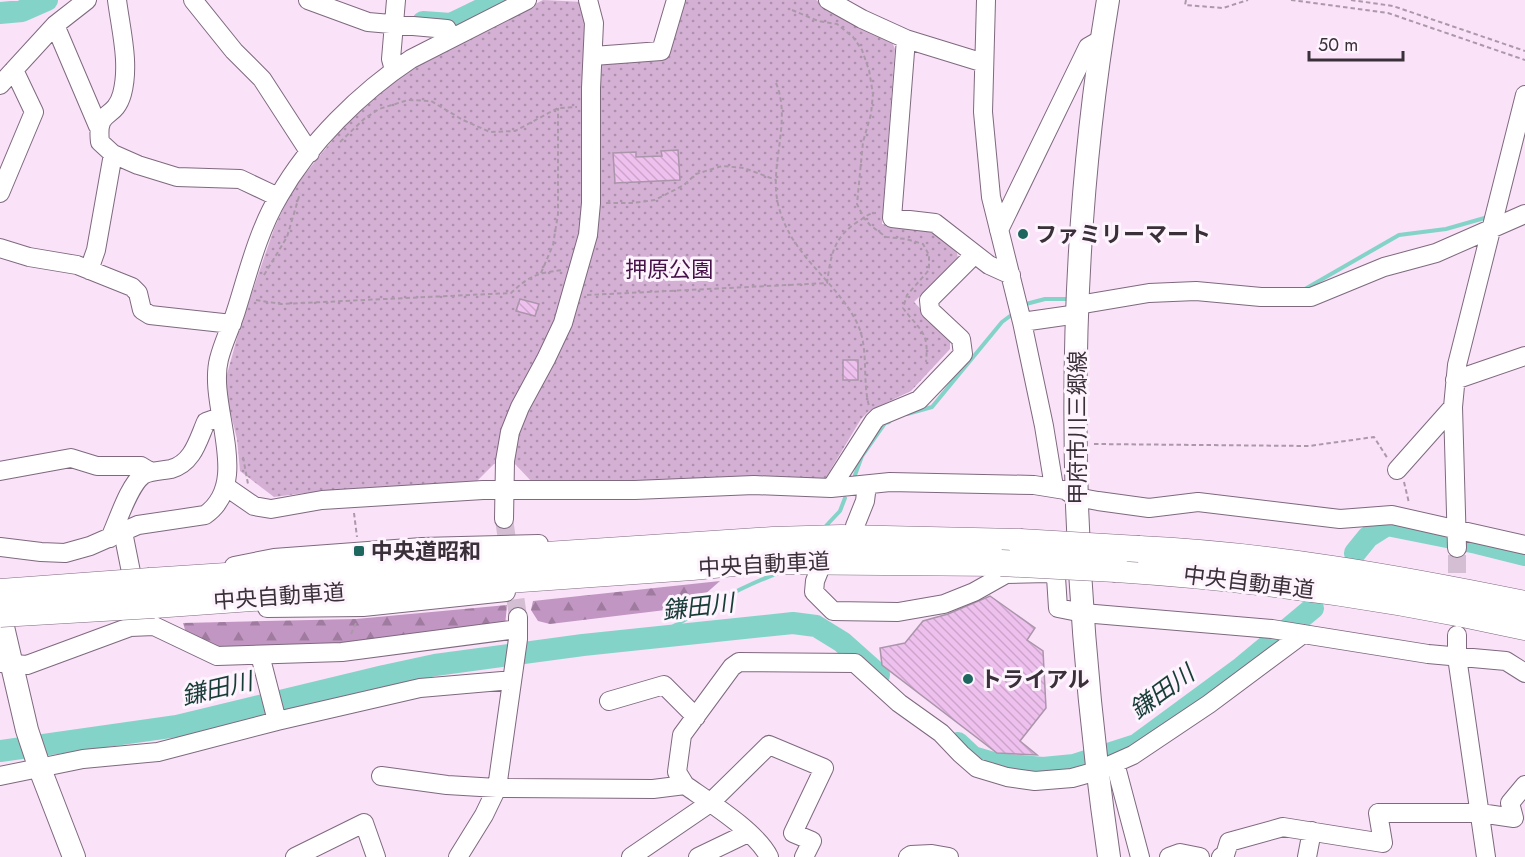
<svg xmlns="http://www.w3.org/2000/svg" width="1525" height="857" viewBox="0 0 1525 857" font-family="Jost,'Noto Sans JP',sans-serif">
<style>
.forest{fill:url(#forest-firs)}
.park{fill:url(#park-dots)}
.lines{fill:none;stroke-linecap:round;stroke-linejoin:round}
.stream{stroke:#84d3c8;stroke-width:4}
.river{stroke:#84d3c8;stroke-width:22}
.building{fill:url(#building-back-hatch);stroke:#ab95ab;stroke-width:1.5}
.minor-tunnel{stroke:#d4bed3;stroke-width:18;stroke-dasharray:18 9;stroke-linecap:butt}
.minor-casing{stroke:#7e697e;stroke-width:20}
.major-casing{stroke:#7e697e;stroke-width:24}
.highway-casing{stroke:#7e697e;stroke-width:27}
.path{stroke:#ab99aa;stroke-width:2;stroke-dasharray:4.5 3;stroke-linecap:butt}
.minor{stroke:#fff;stroke-width:18}
.major{stroke:#fff;stroke-width:22}
.highway{stroke:#fff;stroke-width:26}
.highway-bridge-casing{stroke:#7e697e;stroke-width:27;stroke-linecap:butt}
.highway-bridge{stroke:#fff;stroke-width:26}
.poi-dot{fill:#1d675f;stroke:#fef4fe;stroke-width:2}
.labels{text-anchor:middle;stroke-width:6;stroke-linejoin:round;paint-order:stroke}
.poi-label{font-size:22px;font-weight:bold;fill:#3a3039;stroke:#fef4fe;text-anchor:start}
.park-label{font-size:22px;fill:#471249;stroke:#fef4fe}
.street-label{font-size:22px;fill:#3a3039;stroke:#fef4fe}
.water-label{font-size:24px;font-style:italic;fill:#183d39;stroke:#fef4fe}
</style>
<defs>
<pattern id="forest-firs" width="22" height="20" patternUnits="userSpaceOnUse" patternTransform="scale(1.5)"><rect width="22" height="20" fill="#c296c2"/><path d="M5 1l3.5 6h-7zM16 11l3.5 6h-7z" fill="#9f7b9f"/></pattern>
<pattern id="park-dots" width="8" height="8" patternUnits="userSpaceOnUse" patternTransform="scale(1.5)"><rect width="8" height="8" fill="#d4b1d4"/><path d="M2 2h.1M6 6h.1" fill="none" stroke="#ad90ad" stroke-width="1.8" stroke-linecap="round"/></pattern>
<pattern id="building-back-hatch" width="6" height="6" patternUnits="userSpaceOnUse" patternTransform="scale(1.5)"><rect width="6" height="6" fill="#eec0ed"/><path d="M-1 5l2 2M0 0l6 6M5-1l2 2" fill="none" stroke="#cda5cc"/></pattern>
</defs>
<rect width="100%" height="100%" fill="#fae2f9"/>
<!-- forest -->
<path class="forest" d="M720 581 703 596 682 608 550 624 538 621 531 610 533 601Z
M507 605 505 626 380 645 223 649 186 633 183 623 356 619Z"/>
<!-- park -->
<path class="park" d="M543 0 583 2 590 17 586 62 664 55 680 0H816L854 19 892 42 895 49 882 224 928 230 956 249 958 258 914 302 950 339V349L911 391 869 411 861 419 825 479 533 483 514 463 494 464 476 482C409 487 341 487 274 497L240 471 237 439 227 399 226 378 240 327 274 229 291 191 340 131 360 109 385 89 412 69 444 51Z"/>
<g class="lines">
<!-- stream -->
<path class="stream" d="M1305 289 1399 235 1446 229 1488 217
M1026 304 1045 299H1067
M907 414 932 407 1002 322 1010 316
M855 475 862 456 885 423 889 422
M823 529 840 511 845 498
M656 637C697 612 737 588 781 572"/>
<!-- river -->
<path class="river" d="M0 13 22 11 47 0
M423 22 451 24 500 0
M1355 553 1368 537 1387 525 1477 543 1525 555
M958 743 973 757 997 764 1043 768 1074 765 1136 745 1242 667 1313 608
M0 751 177 726 384 676 435 665 583 645 793 623 816 626 842 642 879 675"/>
</g>
<!-- building -->
<path class="building" d="M678 150 680 180 615 183 613 153 636 152V157L662 156 661 151Z
M520 299 539 304 535 316 516 311Z
M843 360H858V380H843Z
M990 596 1035 628 1027 640 1043 651 1046 708 1020 741 1037 755 997 753 882 665 880 648 905 643 923 621 948 614Z"/>
<g class="lines">
<!-- minor-tunnel -->
<path class="minor-tunnel" d="M504 519 518 617
M1457 600V548"/>
<!-- minor casing -->
<g class="minor-casing">
<path id="minor" d="M117 0C121 31 130 64 122 94 114 122 96 107 100 142L113 154 138 165 177 177 240 179 278 197
M193 0 234 51 262 79 310 153
M308 0 368 22 447 29 452 38
M828 0 862 19 906 39 984 63
M986 0 983 112 991 197 1022 322 1044 426 1054 487
M55 25 98 126
M906 39 892 218 935 223 989 265 1011 275
M593 56 661 51 676 0
M394 70 391 59 396 0
M0 85 55 25 87 0
M0 193 34 112 14 70
M999 230 1088 47 1102 39
M0 248 29 257 77 265 132 287 138 293 142 310 150 315 232 324
M89 270 96 250 113 154
M1078 305 1149 293 1196 291 1261 297H1311L1384 267 1436 253 1525 214
M1022 322 1078 314
M1455 380 1525 356
M1397 470 1453 407
M0 471 71 458 97 466H141L151 472
M225 486 254 506 271 509 322 500 483 490H635L754 485 831 488 890 482 1034 485 1065 490 1076 497 1098 501 1149 508 1198 502 1340 519 1392 515 1525 545
M831 488 874 421 878 417 919 400 963 354 961 339 930 310 929 300 975 254
M504 519 505 461 510 432 520 407 546 359 563 323 588 235 591 203V88L594 23 588 0
M855 526 865 501 867 485
M123 532 135 592
M110 538C118 521 129 485 143 475 152 470 162 471 171 469 193 463 198 440 206 422L220 417
M0 547 41 552 65 553 90 546 138 525 205 515C253 482 207 406 219 359 223 343 231 327 236 311 248 273 258 231 279 196 309 143 361 92 411 59L527 0
M1457 548 1453 407 1457 365 1525 95
M234 566 274 558 422 547 539 544
M819 571 815 581 814 592 833 611 898 612 944 604 974 592 1006 574 1048 573 1056 577 1058 608 1083 613 1272 629 1428 654 1506 661 1525 673
M267 608 363 607 506 592
M1457 635V657L1486 857
M260 655 277 721
M1 663 27 665 130 627 154 626 217 656 342 652 518 629
M609 701 664 685 696 717
M1115 763 1140 857
M0 776 83 759 158 752 277 721 420 688 512 680
M381 776 447 785 497 788 653 789 685 785C709 802 757 832 769 857
M685 785 677 772 682 735 732 667 739 662 855 663 899 703 941 733 961 754 977 768 1007 777 1035 781 1072 778 1097 771 1133 755 1209 704 1303 634
M295 857 364 823 376 857
M458 857 484 815 497 788 518 639V617
M631 857 710 803 769 745 824 768 793 833 812 841 804 857
M698 857 748 833
M908 857 911 855 932 854 949 857
M1169 857 1180 853 1200 857
M1221 857 1225 855 1229 842 1283 827 1383 843 1378 813H1480L1514 818 1510 803 1525 785
M1307 857 1312 831"/>
</g>
<!-- major casing -->
<g class="major-casing">
<path id="major" d="M1108 0C1061 283 1068 574 1109 857
M0 614 27 730 40 769 74 857"/>
</g>
<!-- highway casing -->
<g class="highway-casing">
<path id="highway" d="M1139 549C1269 555 1398 578 1525 604
M1116 569C1254 578 1391 597 1525 627
M150 581 773 540 841 538 1020 542
M154 605 692 567 755 561 1001 563"/>
</g>
<!-- path -->
<path class="path" d="M1186 0 1185 5 1223 8 1248 0
M1291 0 1388 13 1525 60
M1351 0 1393 6 1525 51
M792 10 818 21 837 24 853 37 862 50 869 70 873 94 871 114 863 142 857 204 864 218 870 225 886 237 906 239 923 244 929 255V270L907 295 903 308C921 332 929 331 926 362
M776 83C792 121 769 165 778 204 791 258 837 280 858 325 869 350 862 380 869 406
M340 142 364 119 379 109 408 100 431 101 463 120 490 132 515 131 558 108 577 107
M606 203H633L655 200 684 185 696 174 722 166 744 168 776 180
M541 273 553 245 558 214V108
M264 275 287 237 300 193
M587 295 827 283C831 255 833 237 859 221 865 217 869 213 876 213
M256 300 281 304 511 293C530 275 538 273 563 270
M1094 444 1309 446 1374 437 1388 459
M243 457 248 484
M1404 482 1409 503
M354 513 357 537
M351 634 356 623"/>
<!-- minor -->
<use href="#minor" class="minor"/>
<!-- major -->
<use href="#major" class="major"/>
<!-- highway -->
<use href="#highway" class="highway"/>
<!-- highway-bridge casing -->
<g class="highway-bridge-casing">
<path id="highway-bridge" d="M1020 542 1139 549
M1001 563 1116 569
M0 592 150 581
M0 614 154 605"/>
</g>
<!-- highway-bridge -->
<use href="#highway-bridge" class="highway-bridge"/>
</g>
<!-- markers -->
<g class="poi-dot">
<circle cx="1023" cy="234" r="6"/>
<rect x="353" y="545" width="12" height="12" rx="3"/>
<circle cx="968" cy="679" r="6"/>
</g>
<g class="labels">
<!-- poi labels -->
<g class="poi-label">
<text x="1035" y="242">ファミリーマート</text>
<text x="371" y="559">中央道昭和</text>
<text x="980" y="687">トライアル</text>
</g>
<!-- park labels -->
<g class="park-label">
<text x="669" y="277">押原公園</text>
</g>
<!-- street labels -->
<g class="street-label">
<text transform="translate(1077 428) rotate(-90)" y="8">甲府市川三郷線</text>
<text transform="translate(764 564) rotate(-3)" y="8">中央自動車道</text>
<text transform="translate(1249 582) rotate(7)" y="8">中央自動車道</text>
<text transform="translate(279 596) rotate(-4)" y="8">中央自動車道</text>
</g>
<!-- water labels -->
<g class="water-label">
<text transform="translate(698 607) rotate(-7)" y="8">鎌田川</text>
<text transform="translate(217 689) rotate(-13)" y="8">鎌田川</text>
<text transform="translate(1162 692) rotate(-36)" y="8">鎌田川</text>
</g>
</g>
<!-- scale -->
<path d="M1309 51v9h94v-9" fill="none" stroke="#3a3039" stroke-width="3"/>
<text x="1318" y="51" font-size="18" fill="#3a3039" stroke="#fef4fe" stroke-width="4.5" paint-order="stroke">50 m</text>
</svg>
